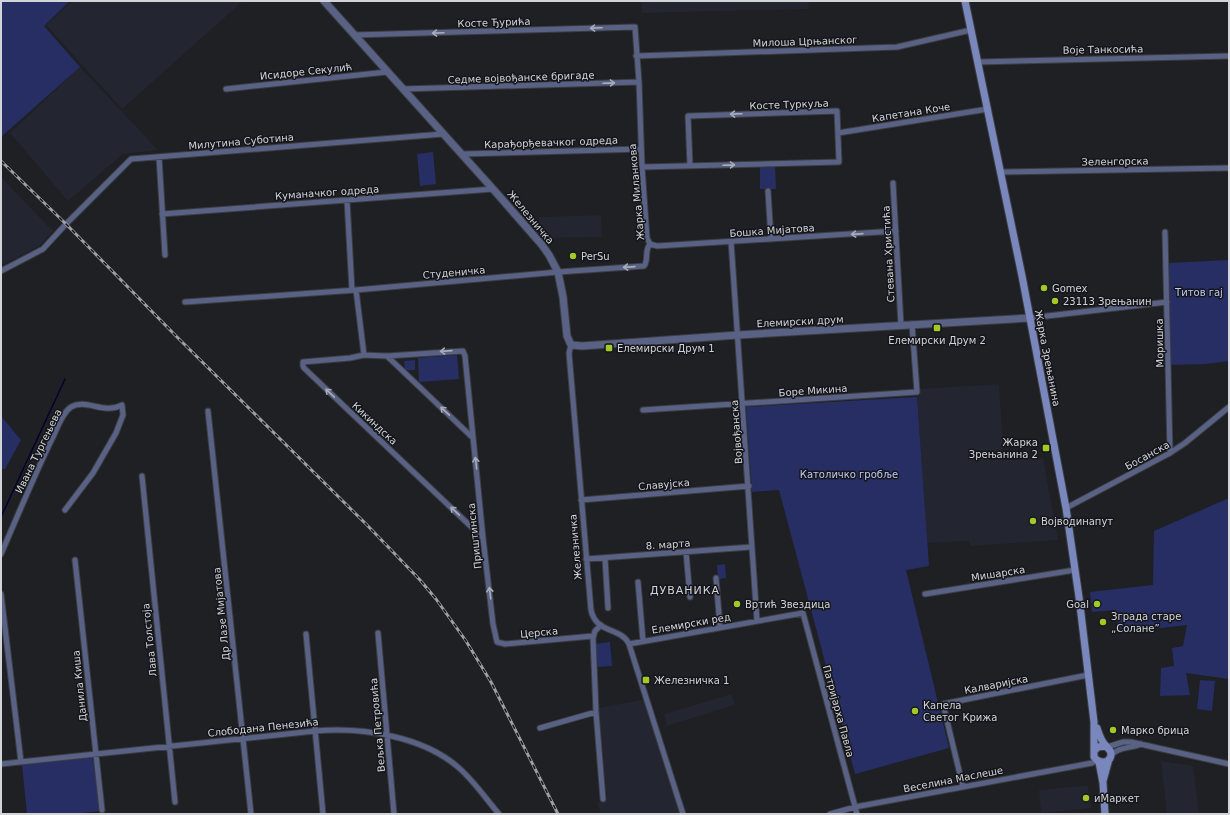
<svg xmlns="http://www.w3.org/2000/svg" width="1230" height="815" viewBox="0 0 1230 815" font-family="'DejaVu Sans',sans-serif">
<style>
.built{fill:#232530}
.green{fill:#262e64}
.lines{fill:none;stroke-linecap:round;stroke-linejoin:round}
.stream{stroke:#04002f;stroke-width:1.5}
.minor-casing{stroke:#3b3d41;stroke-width:7}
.tertiary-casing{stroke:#3b3d41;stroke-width:9}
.secondary-casing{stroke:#3b3d41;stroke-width:9}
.minor{stroke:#596184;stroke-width:5}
.tertiary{stroke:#596184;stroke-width:7}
.secondary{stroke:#7987bd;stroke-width:7}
.rail-casing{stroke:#9e9fa3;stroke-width:3}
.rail{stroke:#15161b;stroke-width:1.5;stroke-dasharray:4.5;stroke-linecap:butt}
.oneway{stroke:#a8acba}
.poi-dot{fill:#a2c928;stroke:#15161b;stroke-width:1.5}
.labels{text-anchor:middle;stroke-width:3;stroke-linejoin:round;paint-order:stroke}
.street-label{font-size:10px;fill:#d3d4d7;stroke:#15161b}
.poi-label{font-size:10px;fill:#d3d4d7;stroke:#15161b;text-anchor:start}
.park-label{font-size:10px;fill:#becaf5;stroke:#15161b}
.neighbourhood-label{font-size:11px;letter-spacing:1px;fill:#d3d4d7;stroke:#15161b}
</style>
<rect width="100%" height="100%" fill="#1e2024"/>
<!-- built -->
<path class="built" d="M72 1H243L122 109 46 25Z
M641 1H808L809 9 642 13Z
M80 67 158 150 123 154 68 201 10 133Z
M1 177 53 231 39 246 1 265Z
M601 215 602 237 549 238 539 226V217Z
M999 384 1004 460 1043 458 1058 540 970 546 969 541 927 543 917 397 920 396 919 389Z
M732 694 735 705 667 726 664 714Z
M646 699 680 814H601L597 803 607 799 599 708Z
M1161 761 1193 766 1199 814H1167Z
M1082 786H1088L1091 808 1041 813 1039 790Z"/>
<!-- green -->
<path class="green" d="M1 1H70L44 26 80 67 1 137Z
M433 152 436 184 420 186 417 154Z
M760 164H775L776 189H760Z
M1229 260V361L1205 364 1170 365 1168 263Z
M457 355 459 379 419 382 418 358Z
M415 360V370H405L404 361Z
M917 397 929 566 906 570 949 748 855 774 779 490 752 492 746 407Z
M1 416 21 440 5 469H1Z
M1229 498V679L1186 673 1190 695 1160 696 1161 668 1174 666 1172 648 1183 646 1187 625 1119 633 1116 610 1092 612 1090 592 1153 585 1154 531Z
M725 564 726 578 718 579 717 565Z
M610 642 612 666 598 667 595 644Z
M1200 680 1215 681 1212 711 1197 709Z
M94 757 100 811 72 814H27L22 765Z"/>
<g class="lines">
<!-- stream -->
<path class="stream" d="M1 517 65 379"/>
<!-- minor casing -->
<g class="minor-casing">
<path id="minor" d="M354 35 635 27 639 82 642 167 647 238 650 244
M636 56 897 47 971 30
M978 62 1229 56
M226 89 387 72
M403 89 639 82
M838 133 988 109
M462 154 641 149
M159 157 165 255
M642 167 839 162 837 111 688 116 690 166
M1001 172 1229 168
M893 183 901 325
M768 191 771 239
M347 200 352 290
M162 214 493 189
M1165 232 1170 453
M731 241 757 621
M650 244 657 246 896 231
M1 271 43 249 66 224 131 159 443 134
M356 290 364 355
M185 302 356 290 558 272 644 266C649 260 644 251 650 244
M1030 318 1167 302
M571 345 569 353 591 610C596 634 621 627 629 644L683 814
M387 356 473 438
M643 410 917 392 912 324
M208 411 251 814
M142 476 175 802
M581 500 749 486
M1066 508 1170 453 1185 443 1229 407
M483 538 304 368 303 366V362L350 358 364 355 387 356 463 351 465 356 483 538 493 624 497 642 505 644 593 636
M686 552 690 597
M1 554C18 515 34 476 52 439 57 429 62 413 71 407 87 398 103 415 122 405L123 415 116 433 93 473 65 510
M605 558 608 608
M586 559 751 547
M75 560 102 810
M716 578 720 627
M638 582 643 641
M1 594 21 762
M925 594 1075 570
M601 625 595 631 593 638 596 712 603 799
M378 633 394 814
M306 634 323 814
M629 644 803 613 857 814
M540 728 596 712
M1107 747 1123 742H1131L1229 764
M1111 755C1120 746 1130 749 1141 744
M1 764 315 731C362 727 423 736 459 768 474 781 486 799 499 814
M963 787 943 704 1088 675
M830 814 855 807 1092 763 1097 761"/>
</g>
<!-- tertiary casing -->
<g class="tertiary-casing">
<path id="tertiary" d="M324 1 493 189 542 245 549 255 558 272 563 297 567 336 571 345 582 346 738 335 1030 318"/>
</g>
<!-- secondary casing -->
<g class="secondary-casing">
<path id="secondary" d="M965 1 1022 276 1066 508 1079 597 1094 722V751
M1097 728C1099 734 1101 741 1106 746 1108 749 1111 750 1111 754 1111 764 1099 764 1094 757V751L1098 747 1106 746
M1099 762 1103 783 1105 814
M1103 781 1109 759"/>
</g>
<!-- minor -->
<use href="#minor" class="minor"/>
<!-- tertiary -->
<use href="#tertiary" class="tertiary"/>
<!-- secondary -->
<use href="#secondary" class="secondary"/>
<!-- rail casing -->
<g class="rail-casing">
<path id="rail" d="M1 161 66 224 177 337 367 525 420 580 436 599 466 641 491 682 558 814"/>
</g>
<!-- rail -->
<use href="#rail" class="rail"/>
</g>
<!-- one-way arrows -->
<defs><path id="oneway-shaft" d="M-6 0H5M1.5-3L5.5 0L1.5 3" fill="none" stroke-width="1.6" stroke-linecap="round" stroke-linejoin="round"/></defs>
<g class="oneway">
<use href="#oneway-shaft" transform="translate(596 28) rotate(178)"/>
<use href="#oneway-shaft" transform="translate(438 33) rotate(178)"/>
<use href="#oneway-shaft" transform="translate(609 83) rotate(-2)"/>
<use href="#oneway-shaft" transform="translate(736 114) rotate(178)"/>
<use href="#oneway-shaft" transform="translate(729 165) rotate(-2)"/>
<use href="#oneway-shaft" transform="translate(857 234) rotate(176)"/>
<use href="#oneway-shaft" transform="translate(629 267) rotate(176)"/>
<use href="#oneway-shaft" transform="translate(446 351) rotate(176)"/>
<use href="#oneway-shaft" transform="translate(330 393) rotate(-137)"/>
<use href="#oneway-shaft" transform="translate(445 411) rotate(-137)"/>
<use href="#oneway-shaft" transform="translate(476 463) rotate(-96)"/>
<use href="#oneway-shaft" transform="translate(455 511) rotate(-137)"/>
<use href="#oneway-shaft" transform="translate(490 593) rotate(-97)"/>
</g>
<!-- markers -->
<g class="poi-dot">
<circle cx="573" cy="256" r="4"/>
<circle cx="1044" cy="288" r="4"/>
<circle cx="1055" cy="301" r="4"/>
<rect x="933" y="324" width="8" height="8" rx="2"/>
<rect x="605" y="344" width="8" height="8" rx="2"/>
<rect x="1042" y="444" width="8" height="8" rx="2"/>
<circle cx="1033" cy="521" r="4"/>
<circle cx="737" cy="604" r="4"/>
<circle cx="1097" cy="604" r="4"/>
<circle cx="1103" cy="622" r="4"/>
<rect x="642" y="676" width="8" height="8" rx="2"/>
<circle cx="915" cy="711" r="4"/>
<circle cx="1113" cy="730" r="4"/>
<circle cx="1086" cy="798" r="4"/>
</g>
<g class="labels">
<!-- street labels -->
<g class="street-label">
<text transform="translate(494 22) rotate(-2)" y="4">Косте Ђурића</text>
<text transform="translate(805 41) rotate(-2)" y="4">Милоша Црњанског</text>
<text transform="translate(1103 49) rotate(-1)" y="4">Воје Танкосића</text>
<text transform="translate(306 71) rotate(-6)" y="4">Исидоре Секулић</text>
<text transform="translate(521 77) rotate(-2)" y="4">Седме војвођанске бригаде</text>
<text transform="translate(789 104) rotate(-2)" y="4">Косте Туркуља</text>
<text transform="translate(911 112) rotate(-9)" y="4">Капетана Коче</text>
<text transform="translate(241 141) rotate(-5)" y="4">Милутина Суботина</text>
<text transform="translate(551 142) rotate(-2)" y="4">Карађорђевачког одреда</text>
<text transform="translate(1115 161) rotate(-1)" y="4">Зеленгорска</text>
<text transform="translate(327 192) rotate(-4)" y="4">Куманачког одреда</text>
<text transform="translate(636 192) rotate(-95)" y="4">Жарка Миланкова</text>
<text transform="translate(531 217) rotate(50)" y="4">Железничка</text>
<text transform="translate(772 230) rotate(-4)" y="4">Бошка Мијатова</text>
<text transform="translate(888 254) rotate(-93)" y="4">Стевана Христића</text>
<text transform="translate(454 272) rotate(-5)" y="4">Студеничка</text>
<text transform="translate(800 321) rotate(-3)" y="4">Елемирски друм</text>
<text transform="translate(1159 343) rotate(-91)" y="4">Моришка</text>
<text transform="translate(1048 358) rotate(79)" y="4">Жарка Зрењанина</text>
<text transform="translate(813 390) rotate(-4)" y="4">Боре Микина</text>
<text transform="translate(375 423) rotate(43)" y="4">Кикиндска</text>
<text transform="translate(736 432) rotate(-94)" y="4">Војвођанска</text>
<text transform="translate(38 451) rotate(-64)" y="4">Ивана Тургењева</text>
<text transform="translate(1147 455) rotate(-29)" y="4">Босанска</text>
<text transform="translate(664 484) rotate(-5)" y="4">Славујска</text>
<text transform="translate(474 536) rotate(-96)" y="4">Приштинска</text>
<text transform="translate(668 544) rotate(-4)" y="4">8. марта</text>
<text transform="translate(575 547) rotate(-95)" y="4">Железничка</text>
<text transform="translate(998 573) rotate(-9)" y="4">Мишарска</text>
<text transform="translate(221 614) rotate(-96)" y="4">Др Лазе Мијатова</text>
<text transform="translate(691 623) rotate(-10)" y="4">Елемирски ред</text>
<text transform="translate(539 632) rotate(-5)" y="4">Церска</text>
<text transform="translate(149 640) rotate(-96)" y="4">Лава Толстоја</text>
<text transform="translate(996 684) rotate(-11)" y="4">Калваријска</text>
<text transform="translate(79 686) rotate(-96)" y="4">Данила Киша</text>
<text transform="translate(839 711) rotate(75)" y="4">Патријарха Павла</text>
<text transform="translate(377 725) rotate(-95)" y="4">Вељка Петровића</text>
<text transform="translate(263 727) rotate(-6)" y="4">Слободана Пенезића</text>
<text transform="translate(953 779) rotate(-11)" y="4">Веселина Маслеше</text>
</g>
<!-- poi labels -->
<g class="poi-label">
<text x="581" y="260">PerSu</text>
<text x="1052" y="292">Gomex</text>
<text x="1063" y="305">23113 Зрењанин</text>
<text x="937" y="344" text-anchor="middle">Елемирски Друм 2</text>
<text x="617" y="352">Елемирски Друм 1</text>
<text x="1038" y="446" text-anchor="end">Жарка<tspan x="1038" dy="12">Зрењанина 2</tspan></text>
<text x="1041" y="525">Војводинапут</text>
<text x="745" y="608">Вртић Звездица</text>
<text x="1089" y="608" text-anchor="end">Goal</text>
<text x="1111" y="620">Зграда старе<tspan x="1111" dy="12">„Солане”</tspan></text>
<text x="654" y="684">Железничка 1</text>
<text x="923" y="709">Капела<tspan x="923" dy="12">Светог Крижа</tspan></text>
<text x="1121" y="734">Марко брица</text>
<text x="1094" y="802">иМаркет</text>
</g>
<!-- park labels -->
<g class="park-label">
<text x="1199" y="296">Титов гај</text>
<text x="849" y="478">Католичко гробље</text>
</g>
<!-- neighbourhood labels -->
<g class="neighbourhood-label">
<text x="685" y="594">ДУВАНИКА</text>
</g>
</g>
<!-- border -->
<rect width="1230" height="815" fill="none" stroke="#d3d4d7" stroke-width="4"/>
</svg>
